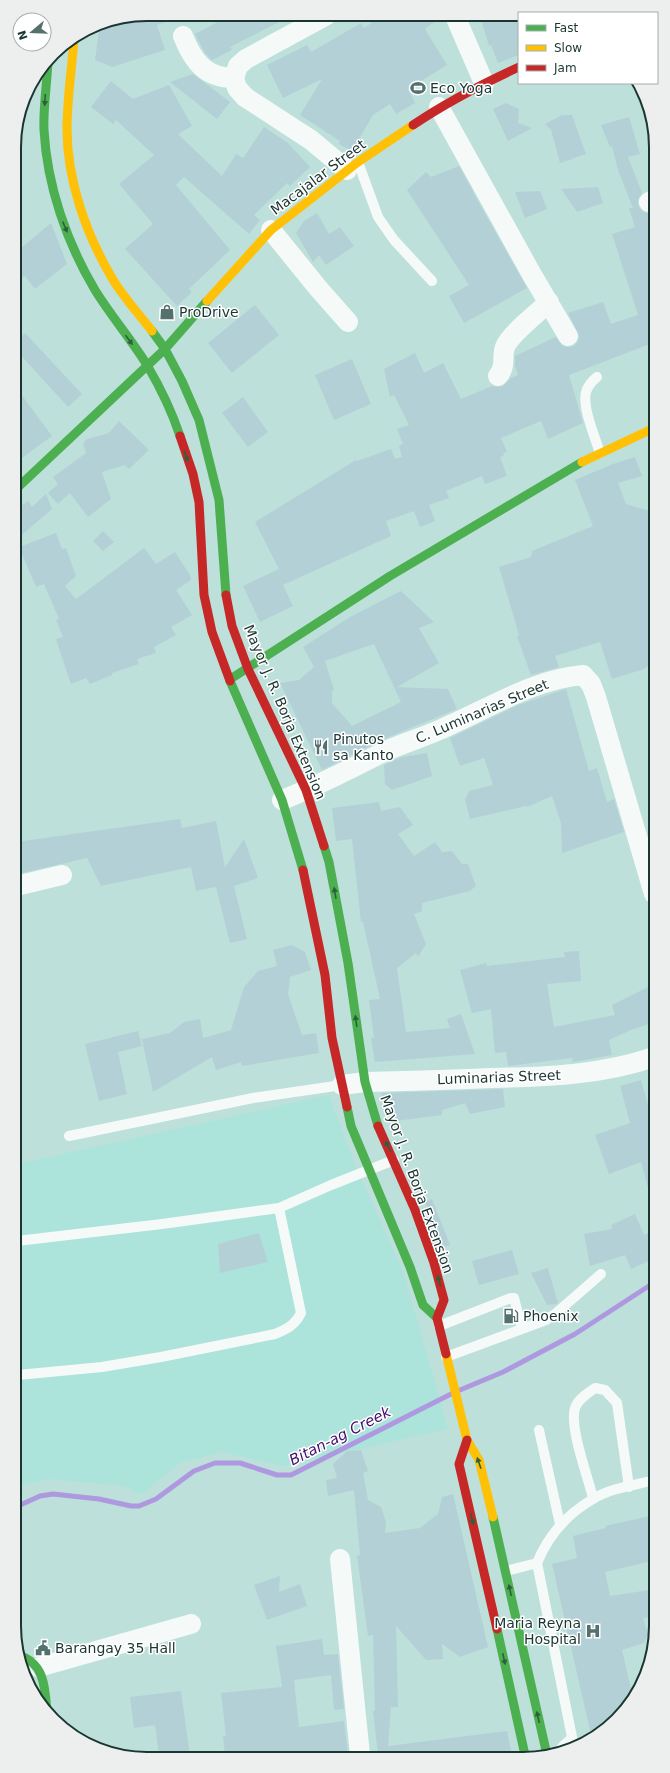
<svg xmlns="http://www.w3.org/2000/svg" width="670" height="1773" viewBox="0 0 670 1773" font-family="'DejaVu Sans',sans-serif">
<style>
.built{fill:#ace4db}
.lines{fill:none;stroke-linecap:round;stroke-linejoin:round}
.stream{stroke:#ae99e1;stroke-width:5}
.building{fill:#b4d0d7;fill-rule:evenodd}
.lane{stroke:#f5faf9;stroke-width:10}
.street{stroke:#f5faf9;stroke-width:20}
.fast{stroke:#4caf50;stroke-width:9}
.slow{stroke:#ffc107;stroke-width:9}
.jam{stroke:#c62828;stroke-width:9}
.oneway{fill:#2c603c}
.labels{text-anchor:middle;stroke-width:3;stroke-linejoin:round;paint-order:stroke}
.poi-label{font-size:14px;fill:#1b3531;stroke:#fff;text-anchor:start}
.street-label{font-size:14px;fill:#1b3531;stroke:#fff}
.water-label{font-size:15px;font-style:italic;fill:#420e6e;stroke:#fff}
.rim{fill:none;stroke:#1b3531;stroke-width:2}
</style>
<rect width="100%" height="100%" fill="#bde0da"/>
<!-- built -->
<path class="built" d="M329 1095 355 1165 403 1271 448 1429 284 1466 221 1452 180 1463 141 1495 124 1486 48 1479 18 1486 17 1164Z"/>
<g class="lines">
<!-- stream -->
<path class="stream" d="M460 1390 503 1372 575 1334 655 1282
M18 1506 40 1496 53 1494 99 1499 131 1506H139L156 1499 194 1471 215 1463H240L277 1475H291L451 1394"/>
</g>
<!-- building -->
<path class="building" d="M147 14H182V17L157 25 165 50 112 67 95 60 100 23Z
M231 15H293L230 47 232 50 212 60 205 53 195 34Z
M383 15 442 16 425 29 447 65 408 89 415 103 396 114 390 104 373 115 352 151 339 144 340 141 300 115 322 79 283 98 267 65 307 45 311 52 361 23 364 28Z
M480 16H519V55L498 63 491 45 489 46Z
M193 74 230 102 217 119 170 82Z
M111 81 133 99 169 85 192 126 178 134 222 176 236 154 243 158 264 127 288 143 310 167 290 186 287 183 254 215 260 220 249 234 184 177 176 185 230 250 189 289 192 292 177 306 125 249 153 224 119 184 154 155 116 120 113 124 91 107Z
M506 103 519 109 518 123 532 128 508 141 493 109Z
M562 115H572L586 154 560 163 551 130 545 124Z
M629 117 640 154 628 157 642 193 638 199V205L642 211 646 213H652V348L650 344 569 375 583 423 548 439 541 421 501 438 507 452 503 453 504 456 500 457 507 476 485 484 482 476 446 491 449 498 429 505 435 521 420 527 414 511 386 521 391 536 283 585 293 606 260 622 243 586 279 569 255 522 356 460 357 461 391 449 395 459 402 457 399 446 403 444 397 429 409 425 394 395 390 397 384 369 415 353 424 373 443 363 461 399 492 386 497 387 503 386 511 378 518 375 515 366V356L556 337 563 346 568 347 574 346 578 341 579 336 568 313 603 302 611 324 638 315 612 234 635 227 629 208H633L618 170 612 146 610 147 601 125Z
M459 166 474 193 472 194H474L527 288 464 323 449 296 469 285 407 190 426 172 431 177Z
M598 187 603 203 577 212 561 189Z
M540 191 547 209 525 218 515 192Z
M317 213 329 234 340 227 354 246 326 265 319 255 313 262 296 233 304 221Z
M51 223 67 264 35 289 25 276 15 279V253Z
M255 305 279 335 232 373 208 343Z
M25 333 82 394 68 407 15 349V343Z
M352 359 371 404 334 420 315 375Z
M15 386 52 436 15 463Z
M243 397 268 432 248 447 222 413Z
M119 421 149 450 129 469 125 465 102 472 111 499 88 517 70 493 58 504 48 493 58 484 53 477 86 453 83 443 87 439 109 433Z
M635 457 642 476 618 483 626 504 653 512V662L644 669 612 679 600 642 555 656 559 667 531 675 517 636 519 635 499 567 531 557 532 551 593 526 575 480 613 464Z
M46 494 52 509 15 541V510L28 501 32 507Z
M103 531 114 542 103 551 93 541Z
M56 533 62 549 66 548 76 576 65 586 76 599 144 548 156 564 175 552 190 575 191 580 176 590 192 615 171 627 176 635 154 647 156 653 137 659 139 664 112 673V675L90 684 86 678 71 684 56 639 63 637 56 620 59 619 44 584 36 587 19 547Z
M401 591 434 622 419 628 439 663 397 687 448 689 457 709 381 740 322 770 280 683 299 680 314 667 303 647 350 617ZM374 644 401 702 352 726 332 703V691L334 690 325 661Z
M566 689 589 771 597 768 607 802 614 799 624 832 562 853 561 823 552 796 527 807 526 806 470 819 465 800 469 791 493 785 484 758 460 766 450 738 518 705Z
M427 753 432 776 392 790 385 784 384 765 402 757Z
M379 802 381 811 400 807 413 825 398 834 414 856 435 842 442 852 452 851 462 864H468L476 886 470 891 422 903V911L414 914 426 944 418 957 416 953 397 968 406 1032 450 1028 447 1019 461 1014 475 1054 375 1062 371 1038H374L369 1000 380 999 363 922H361L352 839 336 841 332 808Z
M180 819 182 828 216 821 225 867 244 839 258 878 234 886 247 939 230 943 216 887 196 891 191 867 101 886 87 858 22 873 16 849V842Z
M292 945 305 952 311 970 290 977 288 994 302 1035 316 1033 319 1053 242 1066 241 1062 216 1070 212 1057 153 1092 142 1039 170 1033 184 1022 200 1019 203 1038 231 1030 244 987 258 971 277 966 273 950Z
M579 951 581 981 547 984 554 1027 615 1015 612 1005 654 984V1022L631 1030 609 1040 612 1055 573 1062 572 1058 508 1066 506 1052 495 1053 491 1009 472 1013 460 970 486 963 487 966 565 957 564 952Z
M138 1031 142 1046 118 1052 127 1094 99 1101 85 1044Z
M641 1080 654 1126 655 1195 650 1196 641 1162 609 1174 595 1135 630 1123 620 1086Z
M503 1089 505 1107 470 1114 465 1103 442 1110V1115L395 1121 381 1093Z
M432 1199 450 1245 442 1248 425 1202Z
M635 1214 644 1235 655 1230V1258L631 1269 625 1255 590 1266 584 1234 612 1229 611 1225Z
M259 1233 268 1262 220 1273 218 1244Z
M512 1250 519 1274 479 1285 472 1261Z
M548 1268 558 1303 556 1304 547 1305 531 1273Z
M361 1450 368 1471 363 1473 368 1500 381 1507 386 1522 385 1533 420 1528 438 1514 442 1497 453 1494 488 1647 460 1657 442 1644 443 1659 426 1660 396 1626 398 1707H391L388 1746 507 1731 512 1755H378L373 1711H375L373 1635 368 1636 357 1556 360 1555 354 1490 328 1496 326 1480 337 1478 333 1464 347 1451Z
M655 1515 656 1560 605 1572 610 1596 656 1589V1616L643 1618 648 1635 644 1643 622 1650 633 1698 628 1707 597 1737 592 1739 552 1564 577 1558 573 1536 606 1528 605 1526Z
M280 1576 279 1592 300 1584 307 1606 267 1620 254 1585Z
M322 1639 324 1655 338 1654 344 1709 334 1710 331 1675 294 1680 299 1727 344 1721 348 1755 225 1756 223 1736H226L221 1693 282 1687 276 1646Z
M181 1691 190 1756H159L155 1725 134 1728 130 1697Z"/>
<g class="lines">
<!-- lane -->
<path class="lane" d="M358 162 378 217 394 240 432 281
M597 377C592 381 588 385 586 392 582 407 595 437 600 453
M69 1136 253 1098 342 1085
M17 1241 162 1224 279 1208 331 1185 394 1160
M439 1326 511 1298H514L522 1329
M446 1357 546 1320 555 1314 601 1274
M18 1375 102 1367 161 1357 275 1334C287 1329 295 1325 301 1313L279 1208
M539 1430 560 1524
M593 1498C588 1477 569 1427 575 1408 578 1399 588 1393 595 1388L605 1390 617 1403 629 1487
M506 1571 537 1563
M574 1747 537 1563C548 1536 567 1514 593 1499 611 1488 635 1485 655 1480
M557 1755 563 1746 572 1738"/>
<!-- street -->
<path class="street" d="M455 16 484 83
M183 36C193 61 205 78 234 78
M234 78 237 88 245 97 311 140 347 170
M234 78 238 66 246 59 327 15
M439 107 531 273 568 336
M649 202 652 201
M271 230 318 288 348 322
M498 376C507 365 501 358 505 347 510 334 539 312 549 302
M282 800C318 786 351 768 386 751 406 742 428 736 448 726 491 707 535 679 583 675L591 684 596 697 654 894
M16 886 62 875
M342 1085 365 1082C407 1081 449 1080 491 1078 546 1077 602 1075 654 1057
M340 1559 360 1755
M39 1667 191 1624"/>
<!-- fast -->
<path class="fast" d="M48 61C47 84 43 108 44 130 47 186 67 243 95 290 111 316 131 339 147 365 160 387 172 412 180 436
M152 331 165 349 182 381 199 420 219 500 226 595
M15 490 165 349 207 301
M232 678 390 576 582 462
M230 681 282 800 303 870
M324 846 329 862 348 963 365 1082 378 1126
M347 1107 351 1126 410 1267 423 1305 437 1318
M493 1517 547 1755
M497 1629 525 1755
M18 1655C45 1663 45 1688 47 1712"/>
<!-- slow -->
<path class="slow" d="M74 38C72 68 67 99 67 129 67 180 86 234 112 278 123 297 139 314 152 331
M207 301 271 230 358 162 413 125
M582 462 652 429
M446 1354 467 1440 479 1460 493 1517"/>
<!-- jam -->
<path class="jam" d="M413 125C447 102 482 84 519 67
M180 436 193 474 199 502 204 595 212 632 230 681
M226 595 232 626 248 669 306 790 324 846
M303 870 325 975 332 1038 347 1107
M378 1126 415 1210 434 1263 444 1300 437 1318 446 1354
M467 1440 459 1464 497 1629"/>
</g>
<!-- one-way arrows -->
<defs><path id="oneway-solid" d="M-6-.8H1V-3.2L6.5 0L1 3.2V.8H-6Z"/></defs>
<g class="oneway">
<use href="#oneway-solid" transform="translate(45 100) rotate(93)"/>
<use href="#oneway-solid" transform="translate(65 227) rotate(67)"/>
<use href="#oneway-solid" transform="translate(129 340) rotate(54)"/>
<use href="#oneway-solid" transform="translate(186 456) rotate(71)"/>
<use href="#oneway-solid" transform="translate(335 893) rotate(-100)"/>
<use href="#oneway-solid" transform="translate(356 1021) rotate(-98)"/>
<use href="#oneway-solid" transform="translate(388 1146) rotate(-115)"/>
<use href="#oneway-solid" transform="translate(439 1281) rotate(-106)"/>
<use href="#oneway-solid" transform="translate(479 1463) rotate(-109)"/>
<use href="#oneway-solid" transform="translate(472 1519) rotate(77)"/>
<use href="#oneway-solid" transform="translate(510 1590) rotate(-102)"/>
<use href="#oneway-solid" transform="translate(504 1659) rotate(78)"/>
<use href="#oneway-solid" transform="translate(538 1717) rotate(-103)"/>
</g>
<!-- icons -->
<defs>
<g id="stadium-bare" transform="scale(1.2)"><path d="M0-5a6.5 5 0 1 0 0 10a6.5 5 0 1 0 0-10ZM-3.5-1.8h7v3.6h-7Z" fill="#54716c" stroke="#fff" stroke-width="2.5" paint-order="stroke"/></g>
<g id="shop-bare" transform="scale(1.2)"><path d="M-5-2.5h2.3a2.7 3.5 0 0 1 5.4 0H5L5.5 6h-11ZM-1.5-2.5h3a1.5 2.3 0 0 0-3 0Z" fill="#54716c" stroke="#fff" stroke-width="2.5" paint-order="stroke"/></g>
<g id="restaurant-bare" transform="scale(1.2)"><path d="M-5-6h1v4h1v-4h1v4h1v-4h1v5L-1.5 .5V6h-2V.5L-5-1ZM5-6V6H3V1.5H1.5Q1.5-4 5-6Z" fill="#54716c" stroke="#fff" stroke-width="2.5" paint-order="stroke"/></g>
<g id="fuel-bare" transform="scale(1.2)"><path d="M-5.5-6h7V0h2V4h1.3V-2.5L3-4.5l.8-.8L6-3V5H2.5V1h-1V6h-7ZM-4.2-4.7v3.2H.2V-4.7Z" fill="#54716c" stroke="#fff" stroke-width="2.5" paint-order="stroke"/></g>
<g id="hospital-bare" transform="scale(1.2)"><path d="M-5-5h3v3.5h4V-5h3V5h-3V1.5h-4V5h-3Z" fill="#54716c" stroke="#fff" stroke-width="2.5" paint-order="stroke"/></g>
<g id="civic-bare" transform="scale(1.2)"><path d="M-.6-6.5H3V-4.5H.6V-3L4-1V1h2V6H-6V1h2V-1L-.6-3ZM-1.2 2.5V6h2.4V2.5Z" fill="#54716c" stroke="#fff" stroke-width="2.5" paint-order="stroke"/></g>
</defs>
<g fill-rule="evenodd">
<use href="#stadium-bare" x="418" y="88"/>
<use href="#shop-bare" x="167" y="312"/>
<use href="#restaurant-bare" x="321" y="747"/>
<use href="#fuel-bare" x="511" y="1316"/>
<use href="#hospital-bare" x="593" y="1631"/>
<use href="#civic-bare" x="43" y="1648"/>
</g>
<g class="labels">
<!-- poi labels -->
<g class="poi-label">
<text x="430" y="93">Eco Yoga</text>
<text x="179" y="317">ProDrive</text>
<text x="333" y="744">Pinutos<tspan x="333" dy="16">sa Kanto</tspan></text>
<text x="523" y="1321">Phoenix</text>
<text x="581" y="1628" text-anchor="end">Maria Reyna<tspan x="581" dy="16">Hospital</tspan></text>
<text x="55" y="1653">Barangay 35 Hall</text>
</g>
<!-- street labels -->
<g class="street-label">
<text transform="translate(318 177) rotate(-37)" y="5">Macajalar Street</text>
<text transform="translate(482 711) rotate(-23)" y="5">C. Luminarias Street</text>
<text transform="translate(285 712) rotate(67)" y="5">Mayor J. R. Borja Extension</text>
<text transform="translate(499 1077) rotate(-2)" y="5">Luminarias Street</text>
<text transform="translate(417 1184) rotate(70)" y="5">Mayor J. R. Borja Extension</text>
</g>
<!-- water labels -->
<g class="water-label">
<text transform="translate(340 1436) rotate(-27)" y="5">Bitan-ag Creek</text>
</g>
</g>
<!-- crop -->
<path d="M0 0H670V1773H0ZM147 21H523A126 126 0 0 1 649 147V1626A126 126 0 0 1 523 1752H147A126 126 0 0 1 21 1626V147A126 126 0 0 1 147 21Z" fill="#edefef" fill-rule="evenodd"/>
<path class="rim" d="M147 21H523A126 126 0 0 1 649 147V1626A126 126 0 0 1 523 1752H147A126 126 0 0 1 21 1626V147A126 126 0 0 1 147 21Z"/>
<!-- legend -->
<rect x="518" y="12" width="140" height="72" fill="#ffffff" stroke="#a4aead"/>
<rect x="526" y="25" width="20" height="6" fill="#4caf50" stroke="#a4aead"/>
<text x="554" y="32" font-size="12" fill="#1b3531">Fast</text>
<rect x="526" y="45" width="20" height="6" fill="#ffc107" stroke="#a4aead"/>
<text x="554" y="52" font-size="12" fill="#1b3531">Slow</text>
<rect x="526" y="65" width="20" height="6" fill="#c62828" stroke="#a4aead"/>
<text x="554" y="72" font-size="12" fill="#1b3531">Jam</text>
<!-- north arrow -->
<g transform="translate(32 32) rotate(251)"><circle r="19" fill="#ffffff" stroke="#a4aead"/>
<path d="M0-3L7 15L0 10L-7 15Z" fill="#54716c"/>
<text y="-6" font-size="11" font-weight="bold" text-anchor="middle" fill="#1b3531">N</text>
</g>
</svg>
